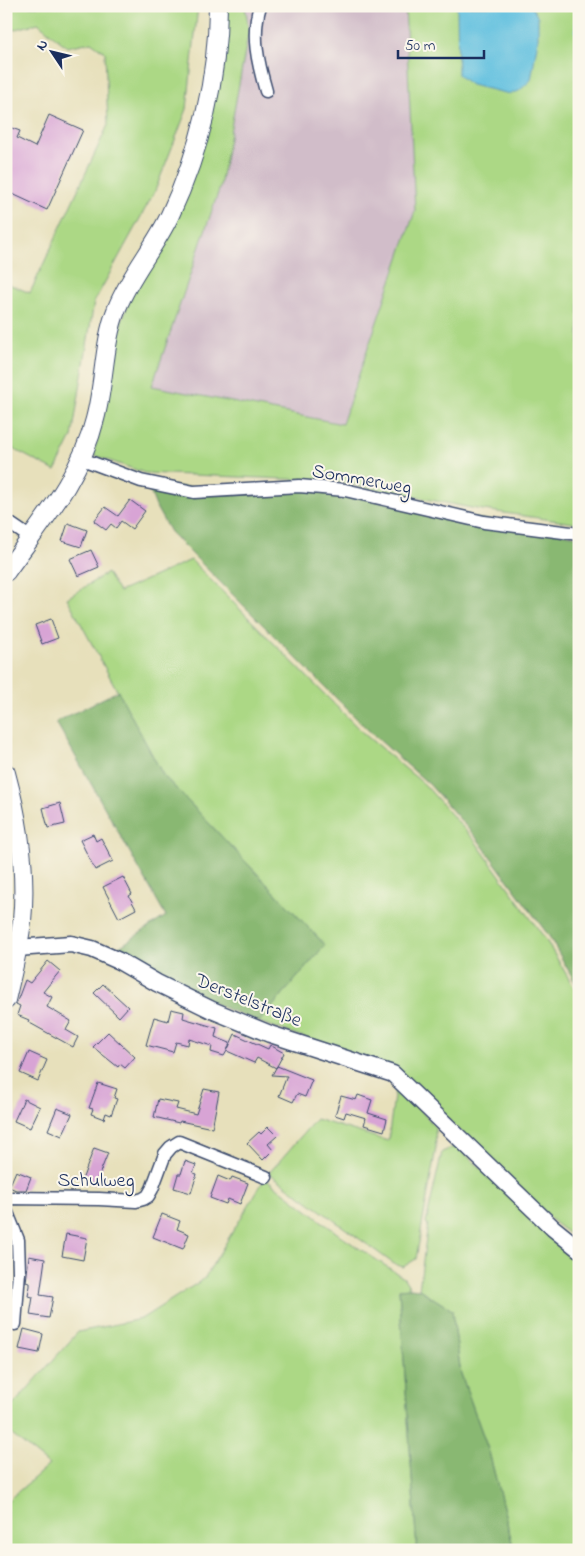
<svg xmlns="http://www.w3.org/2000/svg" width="585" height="1556" viewBox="0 0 585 1556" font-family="'Indie Flower',sans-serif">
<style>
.industrial{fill:#d1bdc9}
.green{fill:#acd885;stroke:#648472}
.forest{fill:#89b872;stroke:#527468}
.water{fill:#61c0df;stroke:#3e789e}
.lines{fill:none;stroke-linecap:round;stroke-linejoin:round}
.stream{stroke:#61c0df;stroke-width:3}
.building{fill:#d8a4d5}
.minor-casing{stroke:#3a4a6c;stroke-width:15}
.tertiary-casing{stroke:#3a4a6c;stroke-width:19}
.secondary-casing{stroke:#3a4a6c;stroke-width:20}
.minor{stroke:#fff;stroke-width:12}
.tertiary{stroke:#fff;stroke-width:16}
.secondary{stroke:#fff;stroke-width:18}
.labels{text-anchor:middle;stroke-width:4;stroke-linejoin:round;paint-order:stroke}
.street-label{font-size:20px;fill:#1b2f5e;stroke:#fbf7ec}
</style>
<rect width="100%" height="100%" fill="#fbf7ec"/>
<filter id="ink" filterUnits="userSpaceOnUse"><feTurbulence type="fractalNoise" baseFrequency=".02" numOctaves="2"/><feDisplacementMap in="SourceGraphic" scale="10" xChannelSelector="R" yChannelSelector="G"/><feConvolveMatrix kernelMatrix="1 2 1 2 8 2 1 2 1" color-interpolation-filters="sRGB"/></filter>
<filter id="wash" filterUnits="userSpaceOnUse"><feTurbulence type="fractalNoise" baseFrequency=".0096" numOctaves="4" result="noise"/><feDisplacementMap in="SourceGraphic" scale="20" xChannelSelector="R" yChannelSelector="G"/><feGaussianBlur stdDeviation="1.12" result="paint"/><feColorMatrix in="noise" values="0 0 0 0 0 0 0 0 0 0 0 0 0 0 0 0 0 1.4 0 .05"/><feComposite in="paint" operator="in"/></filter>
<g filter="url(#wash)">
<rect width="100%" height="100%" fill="#e7e0bb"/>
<!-- industrial -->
<path class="industrial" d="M245 6H405L415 211 342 424 152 386 220 187 249 30Z"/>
<!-- green -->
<path class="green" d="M6 6H198L187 109 155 191 94 302 72 437 55 471 6 445V283L30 293 108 125 105 52 91 42 67 47 38 23 6 32Z
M225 6H245L249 30 220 187 152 386 342 424 415 211 405 6H579V524L477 509 332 481 145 473 93 455 104 414 122 320 134 290 177 214Z
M191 560 363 733 425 785 475 841 546 940 579 996V1241L556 1224 396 1069 259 1022 325 945 163 775 67 598 107 573 119 592Z
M396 1081 435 1127 436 1148 416 1259 403 1267 394 1264 269 1173 316 1119 388 1141Z
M456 1146 579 1256V1550H514L489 1452 461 1374 452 1310 419 1289 428 1224 426 1223 442 1152Z
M265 1178 345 1239 404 1278 410 1288 399 1289 417 1550H6V1502L49 1465 6 1430V1413L78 1332 141 1319 204 1279Z"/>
<!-- forest -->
<path class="forest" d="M148 486 320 491 579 536V989L549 936 479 841 430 785 367 729 170 532 157 509Z
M118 691 163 775 325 945 259 1022 196 996 113 951 166 916 56 722Z
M410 1288 419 1289 452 1310 461 1374 489 1452 514 1550H417L399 1289Z"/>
<!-- water -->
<path class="water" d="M457 6H531L538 17V39L531 80 519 91 510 94 471 85 458 75Z"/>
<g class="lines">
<!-- stream -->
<path class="stream" d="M576 32 578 6"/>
</g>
<g id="blocks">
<!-- building -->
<path class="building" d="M49 115 83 130 47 210 6 191V126L20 131 17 138 35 147Z
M130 500 145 511 132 529 121 521 116 528 111 524 106 530 94 521 105 507 118 516Z
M68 523 87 530 81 547 62 541Z
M91 550 99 567 78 576 70 559Z
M51 619 58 638 42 644 35 625Z
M60 803 65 824 48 828 43 808Z
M93 834 96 841 101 838 113 861 95 870 80 840Z
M123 877 132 894 129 896 136 909 119 918 103 887Z
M48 961 60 971 43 992 52 997 47 1007 71 1021 66 1030 78 1037 73 1047 28 1022 29 1020 17 1015 20 1006 16 1004 25 980 30 983Z
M103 984 128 1007 119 1017 94 993Z
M171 1009 184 1012 183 1018 217 1028 215 1037 230 1043 227 1051 235 1034 268 1049 270 1045 284 1053 276 1068 257 1058 254 1063 227 1051 224 1056 211 1052 212 1046 189 1039 188 1045 176 1042 173 1052 146 1045 154 1017 168 1021Z
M108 1032 135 1057 125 1068 120 1064 118 1067 93 1047Z
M29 1052 47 1060 38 1081 20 1073Z
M277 1066 312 1080 305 1097 297 1094 293 1102 279 1096 287 1076 272 1075Z
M98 1083 117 1089 114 1098 117 1099 111 1115 106 1113 104 1119 91 1114 93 1109 89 1108Z
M204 1089 219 1092 212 1128 180 1121 179 1123 154 1117 158 1099 178 1103 176 1109 196 1114Z
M358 1095 372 1100 368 1113 387 1119 384 1131 364 1125 366 1118 346 1112 344 1118 335 1115 341 1096 356 1100Z
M24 1099 40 1107 30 1128 14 1121Z
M57 1108 72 1114 62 1136 48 1130Z
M268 1127 277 1136 268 1144 273 1150 263 1160 247 1143 259 1132 261 1134Z
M94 1148 108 1153 95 1185 82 1180Z
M185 1161 196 1165 193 1173 197 1174 191 1193 174 1188 178 1174H181Z
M16 1171 31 1177 26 1190H16L9 1187Z
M218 1176 230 1181 232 1177 248 1183 240 1204 228 1199 226 1204 210 1198Z
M162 1214 180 1221 177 1229 189 1234 183 1249 153 1237Z
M66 1234 87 1238 83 1260 62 1256Z
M29 1256 45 1259 40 1295 53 1297 49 1318 30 1315 33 1297 28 1296 30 1286V1283L26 1282Z
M24 1329 43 1334 39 1353 19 1349Z"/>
</g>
</g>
<g filter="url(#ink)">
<use href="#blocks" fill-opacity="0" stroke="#3a4a6c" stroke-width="1"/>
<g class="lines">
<!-- minor casing -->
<g class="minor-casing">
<path id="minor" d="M260 6C251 35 258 63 266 91
M82 459 141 481 194 492 299 486 345 490 484 522 579 534
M6 521 31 538
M6 1198 99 1199 136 1201 143 1199 148 1196 152 1189 165 1154 171 1147 179 1142 266 1177
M6 1210 18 1240 19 1272 15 1324"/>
</g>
<!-- tertiary casing -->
<g class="tertiary-casing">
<path id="tertiary" d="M17 948 71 944 92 949 119 961 157 983 212 1010 270 1034 393 1074 553 1228 579 1249"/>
</g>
<!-- secondary casing -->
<g class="secondary-casing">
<path id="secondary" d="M6 572C40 524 81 477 95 419 105 382 103 343 117 308 130 275 155 247 170 215 200 151 218 78 218 6
M6 773C19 821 27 870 22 921 19 947 12 974 6 1000"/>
</g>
<!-- minor -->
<use href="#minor" class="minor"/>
<!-- tertiary -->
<use href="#tertiary" class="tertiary"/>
<!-- secondary -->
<use href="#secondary" class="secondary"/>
</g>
</g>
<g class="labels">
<!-- street labels -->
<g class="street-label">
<text transform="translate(362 478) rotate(10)" y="7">Sommerweg</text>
<text transform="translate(249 999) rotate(22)" y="7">Derstelstraße</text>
<text x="96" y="1186">Schulweg</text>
</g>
</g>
<!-- margin -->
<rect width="585" height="1556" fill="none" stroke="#fbf7ec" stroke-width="25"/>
<!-- north arrow -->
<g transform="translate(52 52) rotate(305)" stroke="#fbf7ec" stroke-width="4" paint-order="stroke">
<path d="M0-4L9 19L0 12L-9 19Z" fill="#1b2f5e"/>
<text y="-8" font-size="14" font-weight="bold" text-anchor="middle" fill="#1b2f5e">N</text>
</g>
<!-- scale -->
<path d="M398 50v8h86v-8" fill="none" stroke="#1b2f5e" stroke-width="2.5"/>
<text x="405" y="50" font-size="15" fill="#1b2f5e" stroke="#fbf7ec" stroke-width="4" paint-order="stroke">50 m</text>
</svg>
